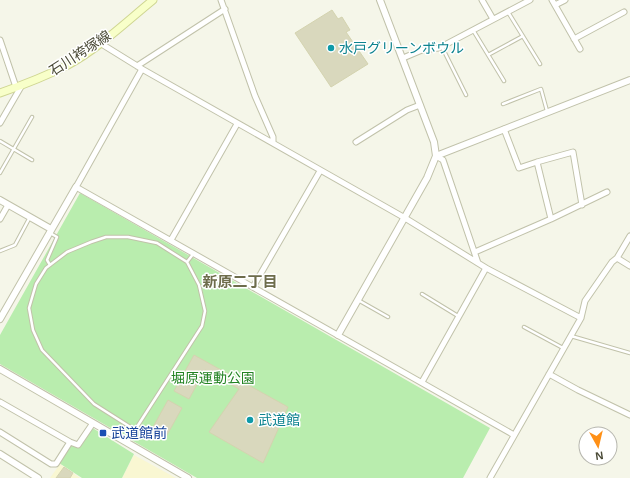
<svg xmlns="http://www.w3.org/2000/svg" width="630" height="478" viewBox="0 0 630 478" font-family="Helvetica,'Noto Sans JP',sans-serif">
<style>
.commercial{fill:#f9f7d2}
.green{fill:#b9edae}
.building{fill:#d9d8bd;stroke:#d4d3af}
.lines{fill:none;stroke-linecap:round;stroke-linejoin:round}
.service-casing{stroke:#c1c2aa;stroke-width:4.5}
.minor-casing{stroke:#c1c2aa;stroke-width:7}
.tertiary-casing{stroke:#c1c2aa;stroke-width:8}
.secondary-casing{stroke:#cfd692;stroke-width:9}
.service{stroke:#fff;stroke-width:2.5}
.minor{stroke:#fff;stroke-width:5}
.tertiary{stroke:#fff;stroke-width:6}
.secondary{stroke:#f8ffc9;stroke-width:7}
.culture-dot{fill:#0f9aa8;stroke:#fff;stroke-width:1.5}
.transit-dot{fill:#1a4fb4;stroke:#fff;stroke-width:1.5}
.labels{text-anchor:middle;stroke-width:3;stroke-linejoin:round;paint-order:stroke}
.culture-label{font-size:14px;fill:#0d838f;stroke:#fff;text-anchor:start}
.street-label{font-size:14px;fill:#4a4a36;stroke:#fff}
.park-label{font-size:14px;fill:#238323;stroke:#fff}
.transit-label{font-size:14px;fill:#164399;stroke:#fff;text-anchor:start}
.neighbourhood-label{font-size:15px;font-weight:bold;fill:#6e6d4c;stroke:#fff}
</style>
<rect width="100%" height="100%" fill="#f5f6e9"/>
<!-- commercial -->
<path class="commercial" d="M134 455 176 478H122Z
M60 464 80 478H50Z"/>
<!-- green -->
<path class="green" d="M80 193 490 428 463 478H197L0 364V335Z
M91 427 134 454 122 478H82L59 463 71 444 78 446Z"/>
<!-- building -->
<path class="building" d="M332 10 338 19 342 17 350 30 346 32 368 64 331 87 295 33Z
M194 355 288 407 263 463 209 432 239 389 205 370 189 399 174 391Z
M168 400 182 408 167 435 153 427Z
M64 467 73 473 70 478H56Z"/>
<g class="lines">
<!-- service casing -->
<g class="service-casing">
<path id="service" d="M508 12 540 64
M473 30 504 81
M442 47 466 95
M488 55 523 36
M503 104 541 89 547 111
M0 141 32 160
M0 173 32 117
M50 233 57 237 47 260 50 265
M0 251 15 245 30 217
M187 262 194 253
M422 294 458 316
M358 300 388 317
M524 327 563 348
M571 336 630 353
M127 443 135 430 202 326 205 311 199 285 187 262 157 243 128 237H106L91 242 67 252 46 268 36 284 29 308 33 330 42 350 94 404 135 430"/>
</g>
<!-- minor casing -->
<g class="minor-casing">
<path id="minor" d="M221 0 255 96 273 137V143
M482 0 493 19
M552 0 580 49
M555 5 565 0
M574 39 624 12
M0 40 16 87
M100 43 142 69 405 218 486 268 581 318
M403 58 422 50 439 48 530 0
M137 66 225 9
M142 69 76 187 514 435
M0 123 22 85
M356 142 407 110 420 105
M436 156 443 160 478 263
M537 162 573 152 582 205
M0 219 8 205
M551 219 607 192
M171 240 237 124
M475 252 551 219 537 162 519 168 504 129
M617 258 630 266
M253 287 320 171
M549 374 578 390 630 415
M422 382 486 268
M0 402 70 442 78 445 93 423
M0 432 51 464H56L70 442
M490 478 581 318 585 301 612 262 617 258 630 236"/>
</g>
<!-- tertiary casing -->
<g class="tertiary-casing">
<path id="tertiary" d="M436 156 630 80
M0 200 51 229
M0 319 76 187
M338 335 427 178 436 156 434 142 380 0
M0 369 188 478
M0 454 38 478"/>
</g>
<!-- secondary casing -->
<g class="secondary-casing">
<path id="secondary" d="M0 93C23 85 46 76 68 65 99 48 126 22 153 0"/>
</g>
<!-- service -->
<use href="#service" class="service"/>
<!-- minor -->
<use href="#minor" class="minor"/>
<!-- tertiary -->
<use href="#tertiary" class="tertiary"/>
<!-- secondary -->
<use href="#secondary" class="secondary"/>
</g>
<!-- markers -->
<g class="culture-dot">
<circle cx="331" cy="48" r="4"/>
<circle cx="250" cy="420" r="4"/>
</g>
<rect class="transit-dot" x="99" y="429" width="8" height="8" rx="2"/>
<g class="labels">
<!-- culture labels -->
<g class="culture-label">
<text x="339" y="53">水戸グリーンボウル</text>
<text x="258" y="425">武道館</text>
</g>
<!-- street labels -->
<g class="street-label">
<text transform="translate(80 53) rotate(-33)" y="5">石川袴塚線</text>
</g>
<!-- park labels -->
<g class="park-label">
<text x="213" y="383">堀原運動公園</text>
</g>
<!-- transit labels -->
<g class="transit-label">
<text x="111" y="438">武道館前</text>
</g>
<!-- neighbourhood labels -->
<g class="neighbourhood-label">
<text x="240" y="287">新原二丁目</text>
</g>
</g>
<!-- north arrow -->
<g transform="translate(598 446) rotate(172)"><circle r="19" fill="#ffffff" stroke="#b7b7af"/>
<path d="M0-3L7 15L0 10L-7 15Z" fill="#ff9016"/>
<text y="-6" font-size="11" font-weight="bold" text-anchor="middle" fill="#4a4a36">N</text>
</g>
</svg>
